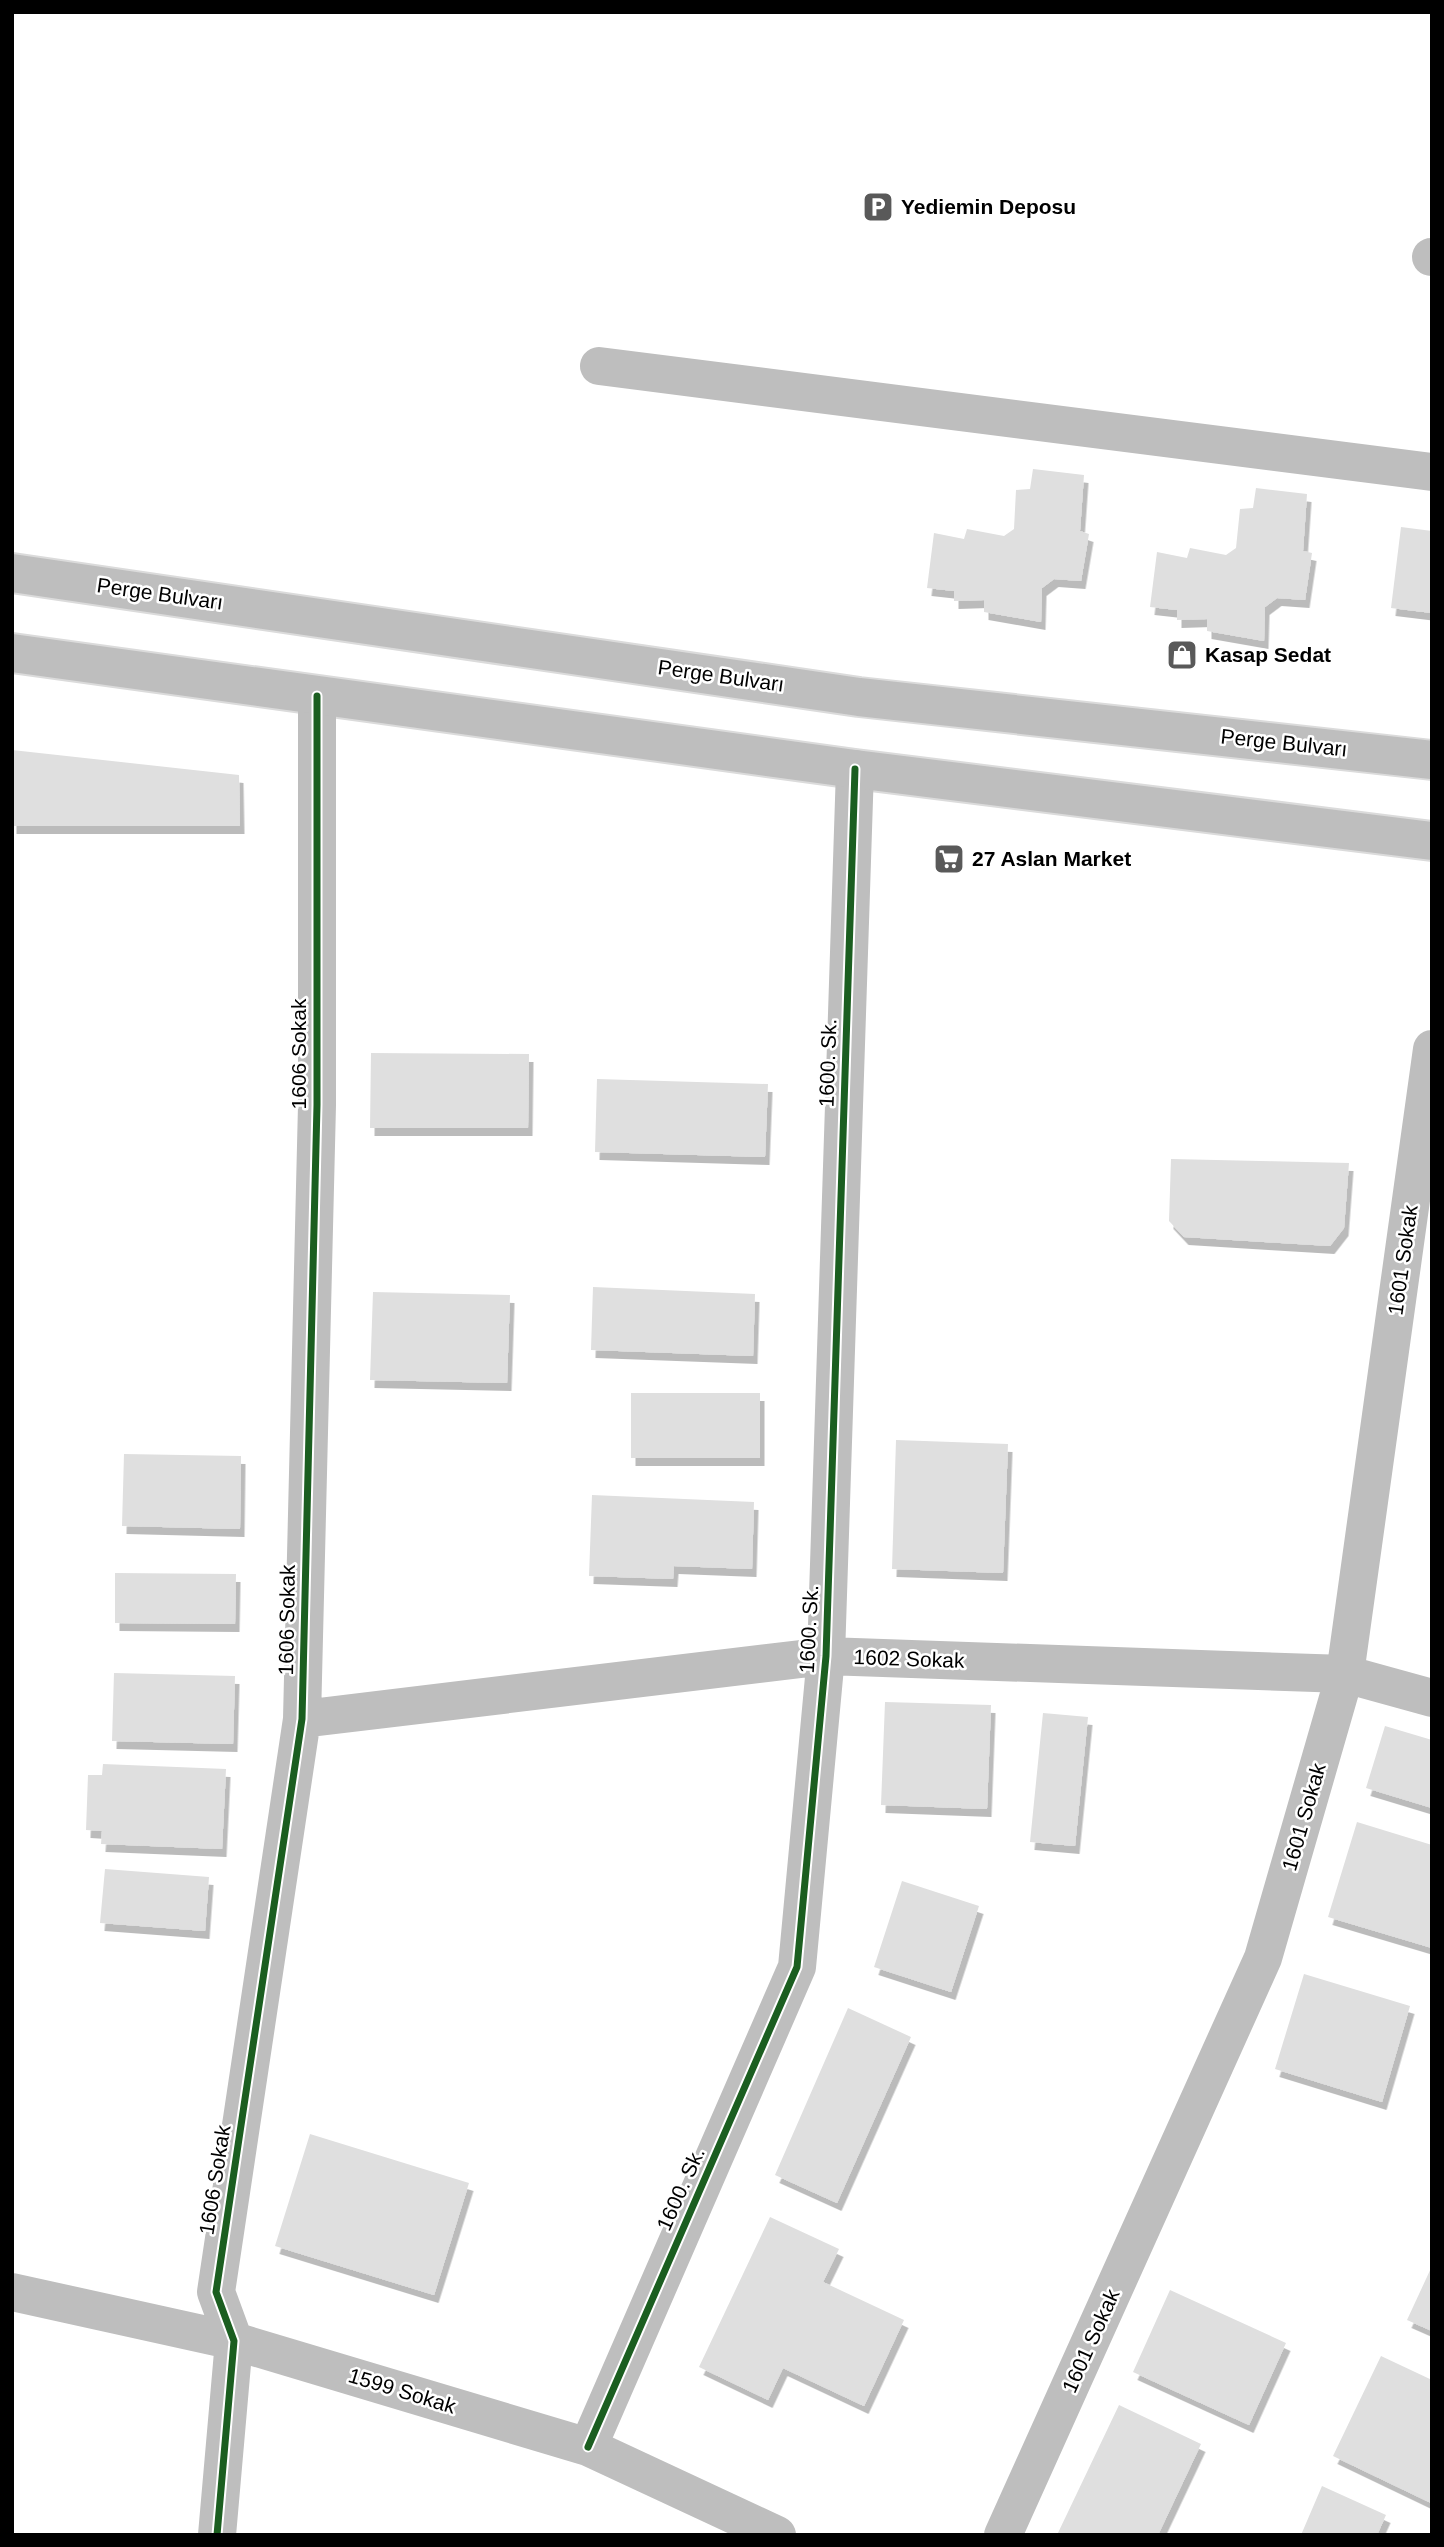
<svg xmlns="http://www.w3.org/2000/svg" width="1444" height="2547" viewBox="0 0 1444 2547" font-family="Helvetica,sans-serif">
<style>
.building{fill:#dfdfdf;filter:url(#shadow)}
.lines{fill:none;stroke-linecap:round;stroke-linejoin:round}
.major-casing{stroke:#dbdbdb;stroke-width:42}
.minor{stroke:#bebebe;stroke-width:38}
.major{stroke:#bebebe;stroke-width:38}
.cycleway-casing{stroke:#fff;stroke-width:11}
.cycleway{stroke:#1b5e20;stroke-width:7}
.labels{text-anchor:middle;stroke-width:5;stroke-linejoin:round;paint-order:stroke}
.poi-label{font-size:21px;font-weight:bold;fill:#000;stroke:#fff;text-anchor:start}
.street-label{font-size:21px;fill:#000;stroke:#fff}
</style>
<defs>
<filter id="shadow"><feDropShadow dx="4.5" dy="8" stdDeviation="0" flood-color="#0004"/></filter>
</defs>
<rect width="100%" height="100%" fill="#fff"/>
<!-- building -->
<path class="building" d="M1033 469 1084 475 1080 531 1089 534 1081 581 1054 579 1042 588 1041 622 984 612V600L954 601V591L927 588 934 533 964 539 967 529 1004 536 1014 529 1016 490 1030 489Z
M1256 488 1307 494 1303 551 1312 553 1305 600 1277 598 1265 607 1264 641 1207 631V619L1177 620V610L1150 607 1157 552 1187 558 1190 548 1226 555 1236 548 1240 509 1253 508Z
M1401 527 1432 531V613L1391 608Z
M12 750 239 775 240 826H12Z
M371 1053 529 1054 528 1128H370Z
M597 1079 768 1084 765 1157 595 1152Z
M1171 1159 1349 1163 1344 1228 1330 1246 1184 1237 1169 1221Z
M593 1287 755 1294 753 1356 591 1350Z
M373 1292 510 1295 507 1383 370 1380Z
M631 1393H760V1458H631Z
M896 1440 1008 1444 1003 1573 892 1569Z
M124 1454 241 1456 240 1529 122 1526Z
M592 1495 754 1502 752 1569 674 1566 673 1579 589 1576Z
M115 1573 236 1574 235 1624 115 1623Z
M114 1673 235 1676 233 1744 112 1741Z
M885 1702 991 1705 987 1809 881 1805Z
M1043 1713 1088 1717 1075 1846 1030 1842Z
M1385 1726 1432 1740V1808L1366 1788Z
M103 1764 226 1769 222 1849 101 1844 102 1831 86 1830 88 1775H102Z
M1357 1822 1432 1845V1948L1328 1917Z
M105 1869 209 1877 205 1931 100 1923Z
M902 1881 979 1906 951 1992 874 1967Z
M1304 1974 1410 2006 1382 2102 1275 2069Z
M848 2008 911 2037 837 2203 775 2175Z
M310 2134 469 2183 434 2295 275 2246Z
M770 2217 839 2249 823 2282 904 2320 864 2406 783 2368 768 2400 699 2367Z
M1432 2266V2331L1407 2320Z
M1170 2290 1286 2343 1249 2425 1133 2372Z
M1381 2356 1432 2380 1431 2503 1333 2456Z
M1119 2405 1201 2444 1158 2535H1057Z
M1322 2486 1386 2515 1377 2535H1301Z"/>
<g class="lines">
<!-- major casing -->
<g class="major-casing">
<path id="major" d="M12 573 859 697 1432 760
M12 653 855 769 1432 841"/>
</g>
<!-- minor -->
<path class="minor" d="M1431 257H1432
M599 366 1432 472
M302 1719 826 1656 1345 1674 1432 1698
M12 2292 234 2341 588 2447 777 2535
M588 2447 797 1967 826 1656 855 769
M217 2535 234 2341 216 2292 302 1719 317 1105V696
M1003 2535 1263 1958 1345 1674 1432 1049"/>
<!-- major -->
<use href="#major" class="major"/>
<!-- cycleway casing -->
<g class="cycleway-casing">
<path id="cycleway" d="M588 2447 797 1967 826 1656 855 769
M217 2535 234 2341 216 2292 302 1719 317 1105V696"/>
</g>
<!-- cycleway -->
<use href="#cycleway" class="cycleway"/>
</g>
<!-- icons -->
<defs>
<g id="parking-square" transform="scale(1.575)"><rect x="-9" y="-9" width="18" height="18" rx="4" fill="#595959" stroke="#fff"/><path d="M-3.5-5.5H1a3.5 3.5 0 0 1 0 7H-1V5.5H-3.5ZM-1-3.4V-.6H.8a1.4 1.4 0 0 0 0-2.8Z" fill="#fff"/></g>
<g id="shop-square" transform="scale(1.575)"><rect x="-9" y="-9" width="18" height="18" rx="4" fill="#595959" stroke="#fff"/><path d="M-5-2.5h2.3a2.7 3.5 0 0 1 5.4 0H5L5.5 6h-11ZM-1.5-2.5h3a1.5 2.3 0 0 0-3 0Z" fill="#fff"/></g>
<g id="supermarket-square" transform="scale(1.575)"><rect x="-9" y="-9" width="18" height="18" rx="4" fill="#595959" stroke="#fff"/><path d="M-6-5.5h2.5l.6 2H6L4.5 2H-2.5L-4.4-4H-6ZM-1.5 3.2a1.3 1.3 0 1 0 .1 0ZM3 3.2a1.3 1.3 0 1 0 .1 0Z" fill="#fff"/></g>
</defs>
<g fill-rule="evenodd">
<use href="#parking-square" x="878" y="207"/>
<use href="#shop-square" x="1182" y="655"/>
<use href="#supermarket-square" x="949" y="859"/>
</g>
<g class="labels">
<!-- poi labels -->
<g class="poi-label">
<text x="901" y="214">Yediemin Deposu</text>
<text x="1205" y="662">Kasap Sedat</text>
<text x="972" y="866">27 Aslan Market</text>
</g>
<!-- street labels -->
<g class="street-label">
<text transform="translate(160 594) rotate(8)" y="7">Perge Bulvarı</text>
<text transform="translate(721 676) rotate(8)" y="7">Perge Bulvarı</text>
<text transform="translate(1284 743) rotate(6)" y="7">Perge Bulvarı</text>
<text transform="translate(299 1054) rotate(-90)" y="7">1606 Sokak</text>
<text transform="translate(828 1063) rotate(-88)" y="7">1600. Sk.</text>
<text transform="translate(1403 1260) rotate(-82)" y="7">1601 Sokak</text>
<text transform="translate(287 1620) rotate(-89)" y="7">1606 Sokak</text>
<text transform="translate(809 1629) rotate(-87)" y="7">1600. Sk.</text>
<text transform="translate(909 1659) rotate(2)" y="7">1602 Sokak</text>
<text transform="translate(1304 1817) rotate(-74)" y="7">1601 Sokak</text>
<text transform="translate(215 2180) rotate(-81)" y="7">1606 Sokak</text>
<text transform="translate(681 2189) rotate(-66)" y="7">1600. Sk.</text>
<text transform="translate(1091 2341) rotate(-66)" y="7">1601 Sokak</text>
<text transform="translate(402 2391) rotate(17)" y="7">1599 Sokak</text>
</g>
</g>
<!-- border -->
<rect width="1444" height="2547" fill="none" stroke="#000000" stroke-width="28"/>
</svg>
